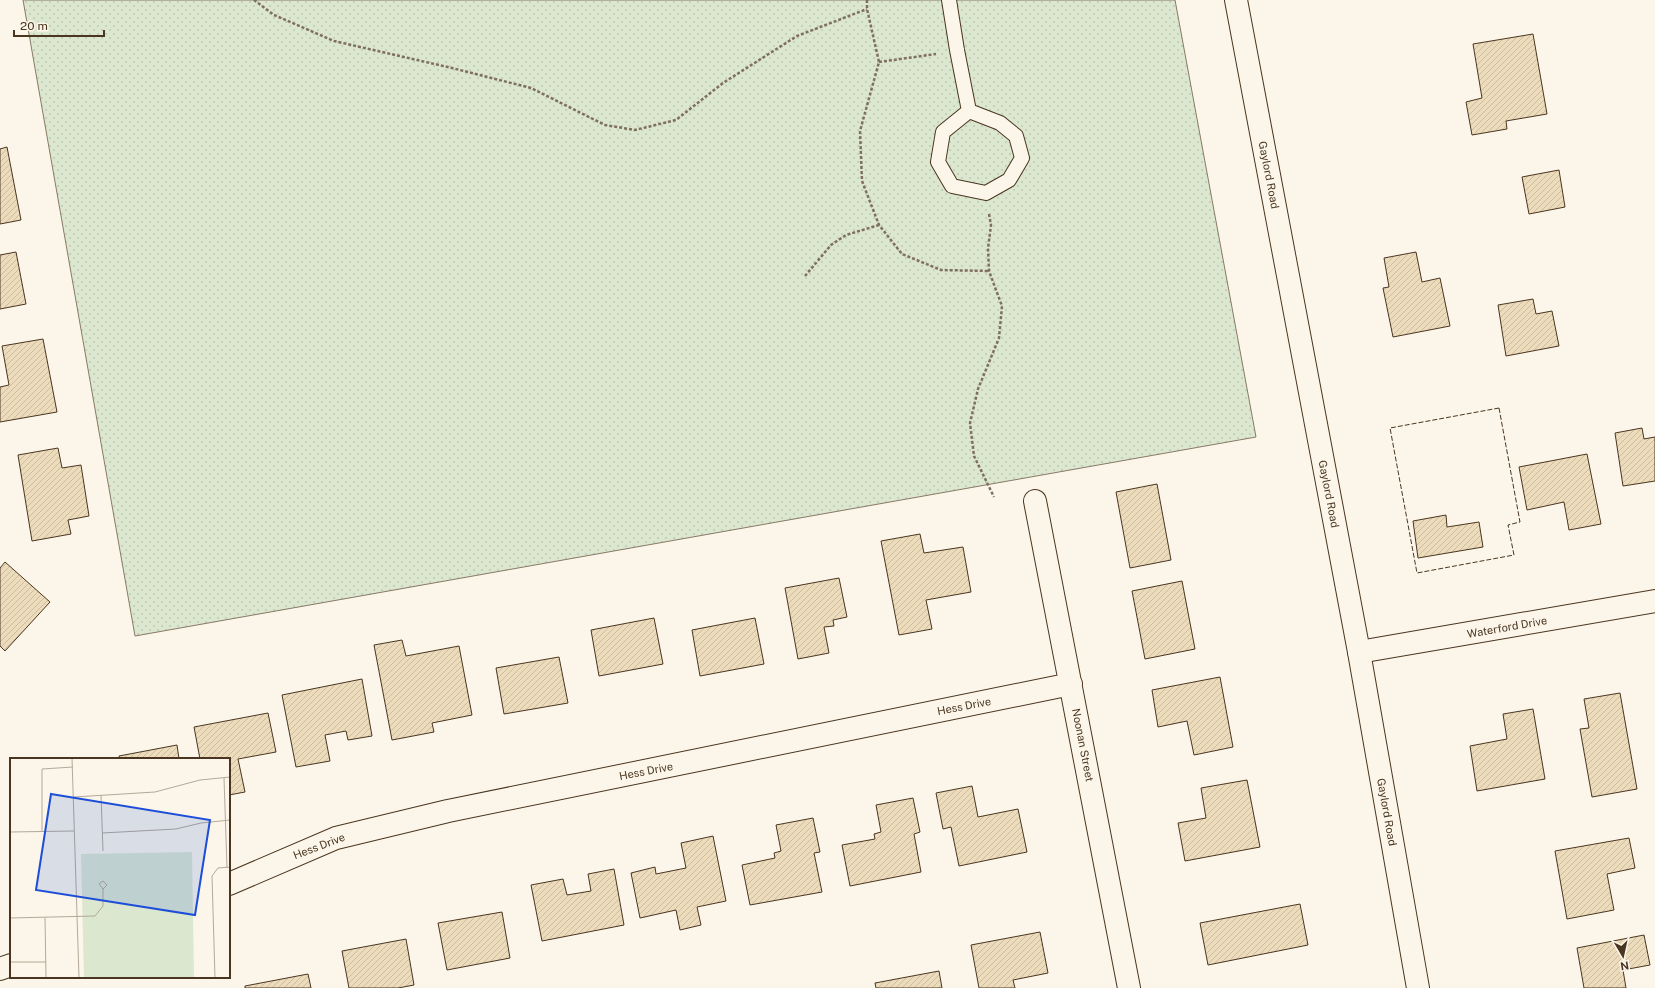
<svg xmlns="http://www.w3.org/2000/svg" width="1655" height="988" viewBox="0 0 1655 988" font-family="'Public Sans',sans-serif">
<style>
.green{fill:url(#green-dots);stroke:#887966}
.building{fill:url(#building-hatch);stroke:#4a3520}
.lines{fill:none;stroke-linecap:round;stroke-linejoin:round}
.lane-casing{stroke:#4a3520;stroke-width:16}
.street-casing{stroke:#4a3520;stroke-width:24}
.secondary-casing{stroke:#4a3520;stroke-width:24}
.path{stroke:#7f6f5c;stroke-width:2.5;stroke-dasharray:3 2;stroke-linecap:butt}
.lane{stroke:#fbf6e9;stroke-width:14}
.street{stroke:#fbf6e9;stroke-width:22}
.secondary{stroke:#fbf6e9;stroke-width:22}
.fence{stroke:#4a3520;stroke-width:1;stroke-dasharray:5 2;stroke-linecap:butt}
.labels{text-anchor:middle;stroke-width:3;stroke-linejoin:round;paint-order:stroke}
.street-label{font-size:11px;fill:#4a3520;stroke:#fbf6e9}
.inset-road{fill:none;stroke:#b4a999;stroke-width:1}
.view{fill:#1d4ed8;fill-opacity:0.15;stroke:#1d4ed8;stroke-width:2}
.inset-edge{fill:none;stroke:#4a3520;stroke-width:2}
</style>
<defs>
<pattern id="green-dots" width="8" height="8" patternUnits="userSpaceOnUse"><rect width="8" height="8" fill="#dce7d0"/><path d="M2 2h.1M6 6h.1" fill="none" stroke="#bec7b2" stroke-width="1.8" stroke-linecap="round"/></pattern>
<pattern id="building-hatch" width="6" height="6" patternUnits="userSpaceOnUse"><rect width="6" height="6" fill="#ecdcbc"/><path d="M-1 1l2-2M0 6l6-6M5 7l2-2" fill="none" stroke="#ccbda1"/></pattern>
</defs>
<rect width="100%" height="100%" fill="#fbf6e9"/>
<!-- green -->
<path class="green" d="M23 0H1175L1256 437 135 636Z"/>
<!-- building -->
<path class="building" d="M1533 34 1547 114 1506 121 1507 129 1472 135 1466 102 1482 98 1473 44Z
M7 147 21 220 0 224V149Z
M1559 170 1565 207 1529 214 1522 177Z
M16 252 26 304 0 309V255Z
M1416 252 1422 282 1440 278 1450 326 1393 337 1383 288 1389 287 1384 258Z
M1533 299 1536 314 1552 311 1559 346 1506 356 1498 305Z
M43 339 57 412 0 422V387L9 385 2 346Z
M1642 428 1644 439 1655 437V481L1623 486 1615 433Z
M58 448 62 468 81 465 89 516 68 520 71 534 32 541 18 455Z
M1587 454 1601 524 1569 530 1564 502 1527 510 1519 467Z
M1157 484 1171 560 1130 568 1116 492Z
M1446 515 1447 527 1479 522 1483 547 1418 558 1413 521Z
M920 534 924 553 963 547 971 592 926 600 932 629 899 635 881 541Z
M5 562 50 602 5 651 0 646V568Z
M839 578 847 617 833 620 834 626 824 627 829 653 798 659 785 588Z
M1182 581 1195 649 1145 659 1132 591Z
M654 618 663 664 599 676 591 630Z
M755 618 764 664 700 676 692 630Z
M402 640 406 656 459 646 472 715 432 723 434 732 392 740 374 645Z
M559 657 568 703 504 714 496 668Z
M1220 677 1233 747 1194 755 1187 721 1158 727 1152 690Z
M362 679 372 736 348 740 346 731 325 735 330 761 296 767 282 695Z
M1620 693 1637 789 1592 797 1580 729 1589 728 1584 699Z
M1533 709 1545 779 1477 791 1470 746 1507 739 1503 714Z
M268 713 276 752 238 759 245 792 229 795V759H200L194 727Z
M177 745 179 759H120L119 756Z
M1247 780 1260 847 1185 861 1178 823 1206 818 1201 788Z
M972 786 978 817 1018 809 1027 852 959 866 951 827 943 829 936 793Z
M913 798 920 832 914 834 921 872 850 886 842 845 875 839 874 834 881 832 876 805Z
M813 818 820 852 814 853 822 892 750 905 742 865 775 858 774 853 781 851 776 825Z
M713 836 726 901 697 907 701 925 680 930 676 910 640 918 631 873 655 867 656 874 686 868 681 843Z
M1629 838 1635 868 1607 874 1614 910 1567 919 1555 851Z
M614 869 624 925 542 941 531 885 563 879 567 895 591 891 588 874Z
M1300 904 1308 945 1208 965 1200 923Z
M502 912 510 958 447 970 438 923Z
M1040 932 1048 973 1013 980 1015 988H979L971 945Z
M1644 935 1650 965 1623 970 1626 988H1584L1577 948Z
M406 939 414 985 398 988H349L342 951Z
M939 971 942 988H876L875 983Z
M308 974 311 988H245V986Z"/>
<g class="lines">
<!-- lane casing -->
<g class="lane-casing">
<path id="lane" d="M949 0 957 50 969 111
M969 111 1000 123 1016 136 1022 158 1009 180 986 193 952 186 938 162 943 132Z"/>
</g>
<!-- street casing -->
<g class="street-casing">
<path id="street" d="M1035 501 1129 988
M1359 652 1655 601
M229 884 336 838 448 811 1071 684
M0 969 11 965"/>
</g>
<!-- secondary casing -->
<g class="secondary-casing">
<path id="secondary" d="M1236 0 1359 652 1418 988"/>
</g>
<!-- path -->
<path class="path" d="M254 0 274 15 334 41 452 68 531 88 605 125 635 130 676 120 723 83 797 36 867 9
M867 0V9L879 62 860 131 862 181 879 225 902 254 941 270 989 271
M879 62 936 54
M989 214 991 225 988 248 989 271 1002 306 999 338 978 389 970 423 974 456 994 497
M805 276 831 245 846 235 879 225"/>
<!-- lane -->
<use href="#lane" class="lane"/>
<!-- street -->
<use href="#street" class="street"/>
<!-- secondary -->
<use href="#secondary" class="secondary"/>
<!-- fence -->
<path class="fence" d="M1499 408 1520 522 1508 525 1514 555 1417 573 1390 428Z"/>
</g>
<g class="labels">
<!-- street labels -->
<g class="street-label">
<text transform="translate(1269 175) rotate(79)" y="4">Gaylord Road</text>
<text transform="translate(1329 494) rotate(79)" y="4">Gaylord Road</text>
<text transform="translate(1507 627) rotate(-10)" y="4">Waterford Drive</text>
<text transform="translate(964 706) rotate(-11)" y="4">Hess Drive</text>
<text transform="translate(1083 745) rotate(79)" y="4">Noonan Street</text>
<text transform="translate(646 771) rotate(-11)" y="4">Hess Drive</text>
<text transform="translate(1387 812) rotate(80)" y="4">Gaylord Road</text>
<text transform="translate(319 846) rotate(-21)" y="4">Hess Drive</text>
</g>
</g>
<!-- overview -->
<g transform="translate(10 758)">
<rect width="220" height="220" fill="#fbf6e9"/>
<path d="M182 94 184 220H74L71 96Z" fill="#dce7d0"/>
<path class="inset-road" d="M62 0 69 220M214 20 217 110M91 37 93 93M64 39 145 34 190 22 220 19M0 74 64 73M32 74V11L63 9M92 75 166 71 191 65 220 62M0 160 85 158 93 148V131L97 127 93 123 89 126 93 131M35 160 36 220M0 204H36M205 220 202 118 208 110 220 109"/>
<path class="view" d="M41 36 200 62 185 157 26 132Z"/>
<rect width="220" height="220" class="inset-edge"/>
</g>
<!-- north arrow -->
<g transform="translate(1623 956) rotate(171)" stroke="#fbf6e9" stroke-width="3" paint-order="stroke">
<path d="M0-3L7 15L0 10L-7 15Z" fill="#4a3520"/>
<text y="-6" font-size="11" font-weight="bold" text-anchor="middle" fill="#4a3520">N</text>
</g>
<!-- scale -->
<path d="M14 30v6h90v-6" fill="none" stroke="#4a3520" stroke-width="2"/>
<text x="20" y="30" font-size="12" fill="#4a3520" stroke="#fbf6e9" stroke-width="3" paint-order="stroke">20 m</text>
</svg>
